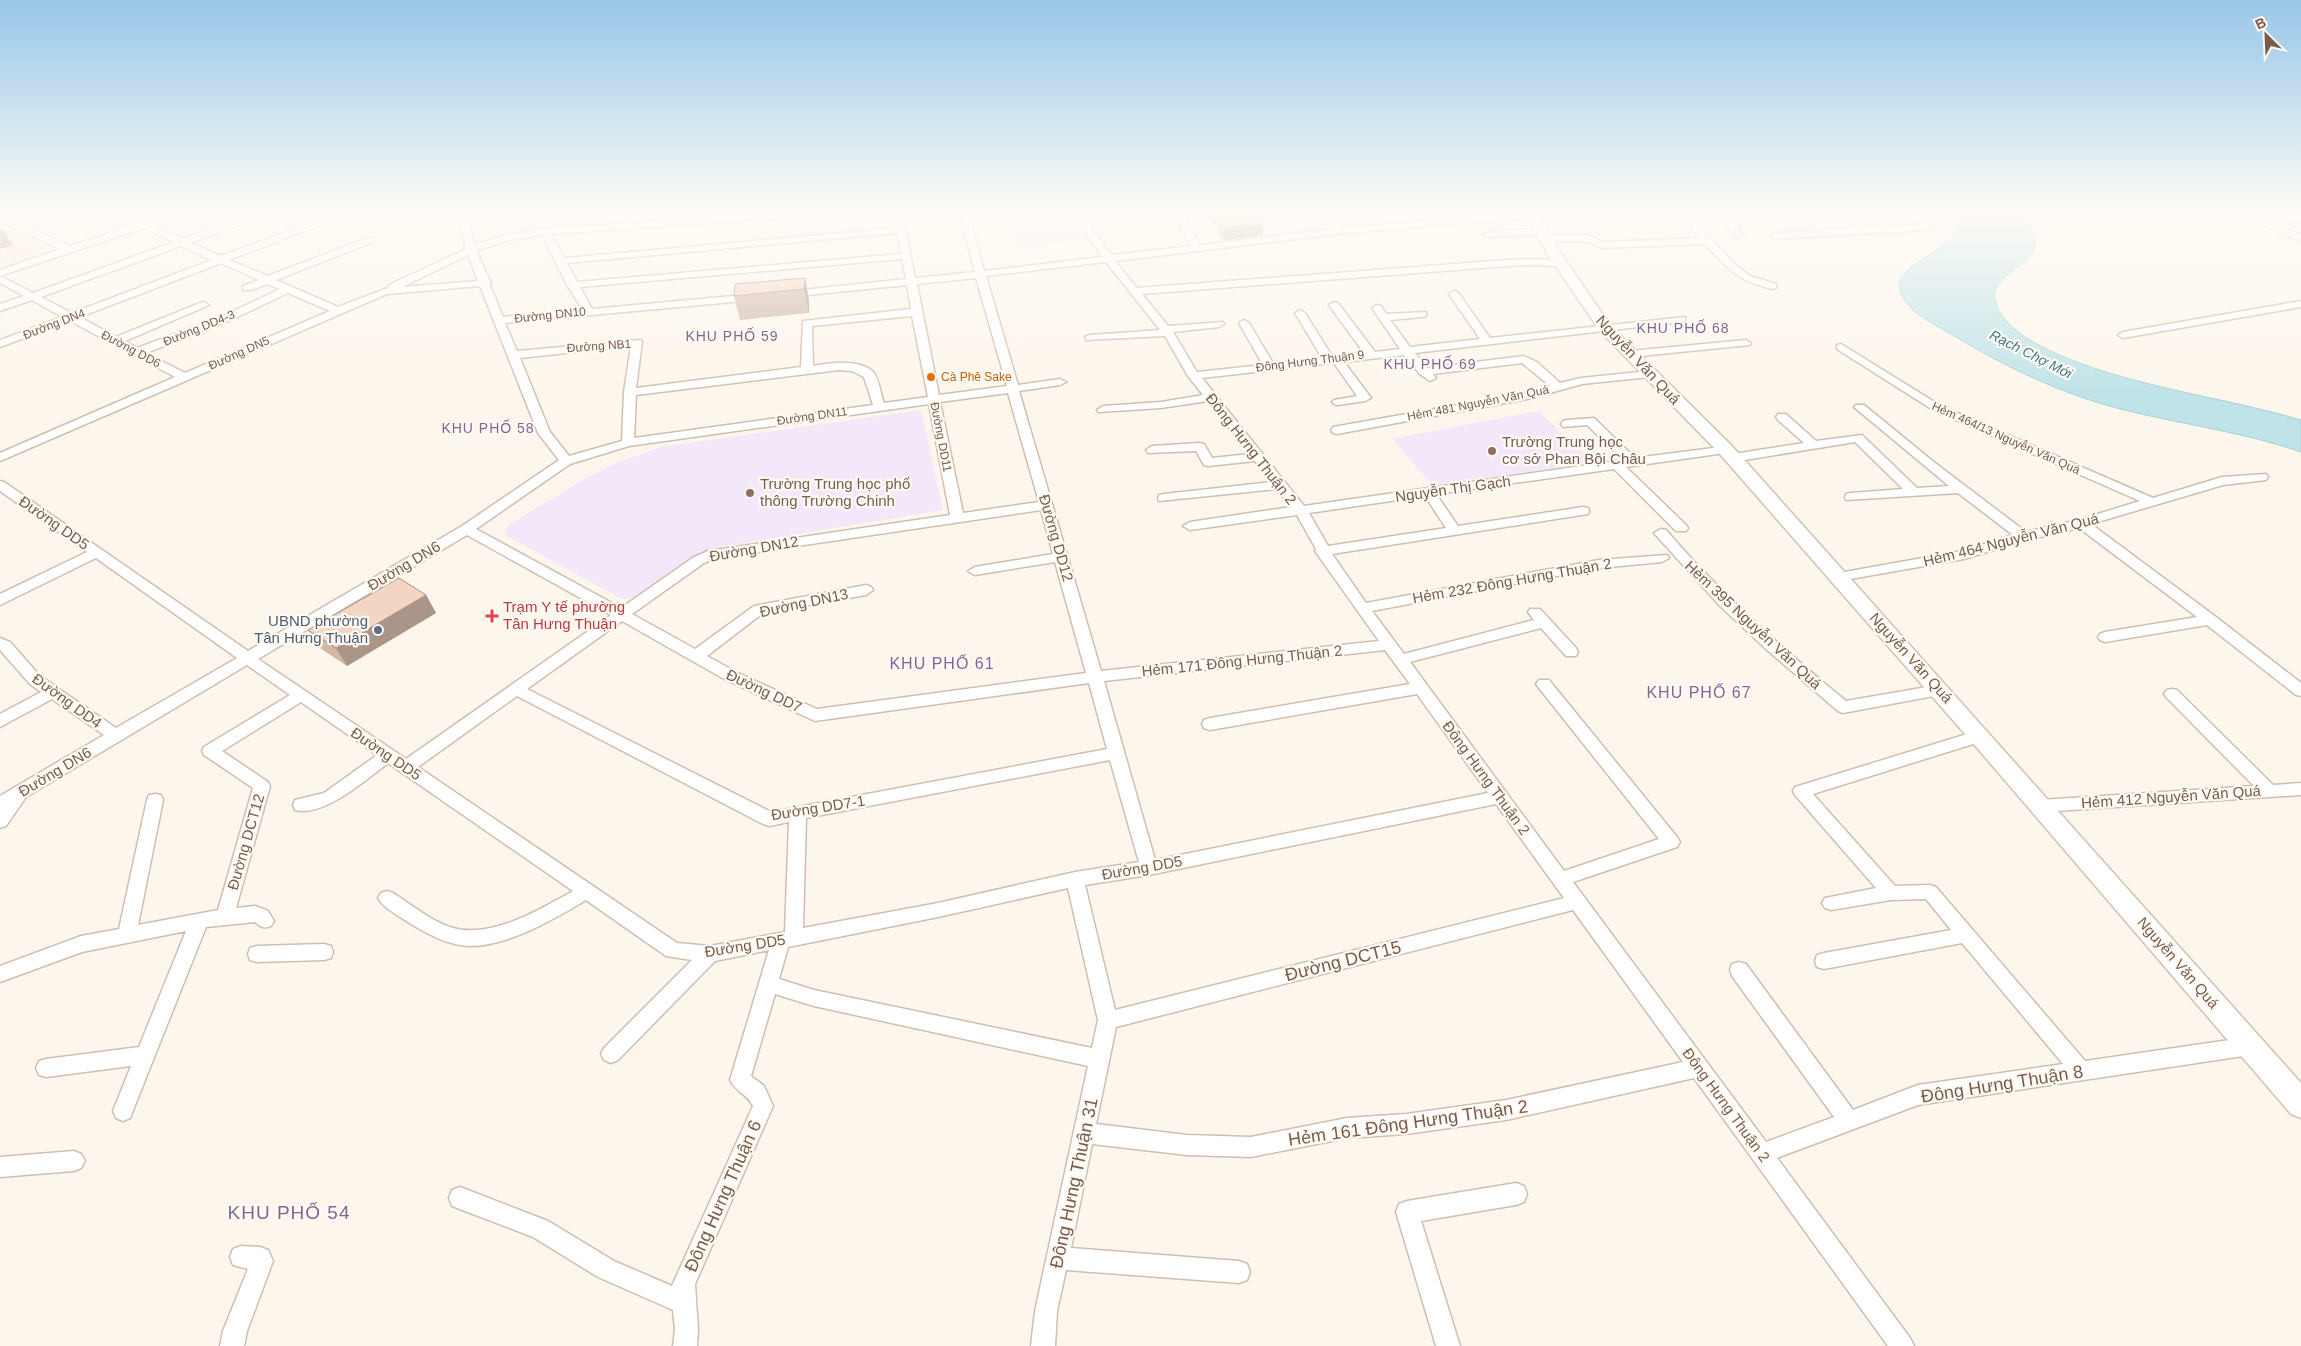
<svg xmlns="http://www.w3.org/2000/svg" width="2301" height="1346" viewBox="0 0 2301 1346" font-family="Helvetica,sans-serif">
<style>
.commercial{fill:#fde8e0}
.education{fill:#f3e8fa}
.water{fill:#bfe3e8;stroke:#a5d3da}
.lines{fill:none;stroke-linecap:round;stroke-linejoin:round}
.minor-casing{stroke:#d1beb0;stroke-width:3}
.secondary-casing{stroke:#d6c0b0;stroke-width:3}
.minor{fill:#fff;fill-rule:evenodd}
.secondary{fill:#fff;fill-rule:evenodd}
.wall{fill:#d1b7a8}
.shaded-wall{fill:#aa9588}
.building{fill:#f3d5c3;stroke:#aa9588}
.food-dot{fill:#e8710a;stroke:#fffaf3;stroke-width:2}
.education-dot{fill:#8d6e63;stroke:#fffaf3;stroke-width:2}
.health-dot{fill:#e0444e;stroke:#fffaf3;stroke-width:2}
.service-dot{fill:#5c6f8a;stroke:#fffaf3;stroke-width:2}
.labels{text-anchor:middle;stroke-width:4.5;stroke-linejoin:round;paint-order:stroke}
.far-street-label{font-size:12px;fill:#7a5c4d;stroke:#fffaf3}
.far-food-label{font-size:12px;fill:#c56008;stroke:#fffaf3;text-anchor:start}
.far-neighbourhood-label{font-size:14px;letter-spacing:1px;fill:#846695;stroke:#fffaf3}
.far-water-label{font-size:14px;font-style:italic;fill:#437c86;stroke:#fffaf3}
.street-label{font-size:15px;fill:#7a5c4d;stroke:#fffaf3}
.education-label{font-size:15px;fill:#785e54;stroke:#fffaf3;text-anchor:start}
.health-label{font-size:15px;fill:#be3a42;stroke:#fffaf3;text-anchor:start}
.service-label{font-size:15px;fill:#4e5e75;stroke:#fffaf3;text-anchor:end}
.neighbourhood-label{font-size:16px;letter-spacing:1px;fill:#846695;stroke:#fffaf3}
.near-street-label{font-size:18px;fill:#7a5c4d;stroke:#fffaf3}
.near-neighbourhood-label{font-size:19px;letter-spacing:1px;fill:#846695;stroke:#fffaf3}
</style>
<rect width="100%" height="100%" fill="#fdf6ec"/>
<!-- commercial -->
<path class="commercial" d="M0 224 47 250 44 255 0 270Z"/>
<!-- education -->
<path class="education" d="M1062 213 1080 239 1021 246 1009 214Z
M921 410 943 510 720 547 704 553 640 597 622 599 505 535 508 525 590 476 618 462 661 447Z
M1538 411 1593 462 1433 486 1392 439Z"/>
<!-- water -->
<path class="water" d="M1954 209H2014C2019 215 2027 222 2031 229 2052 264 1990 269 1995 299 2004 358 2171 389 2220 400 2247 406 2274 412 2301 420V452C2243 432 2180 424 2120 409 2060 393 2007 368 1954 336 1936 325 1910 314 1901 294 1884 260 1977 251 1954 209Z"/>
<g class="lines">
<!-- minor casing -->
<g class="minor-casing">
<path id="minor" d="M109 209H120L145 221 183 209H192L191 212 153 225 182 239 266 209H278L277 211 190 243 221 256 347 209H358L357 211 229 260 268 276 367 238H373V242L276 280 338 307 388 288 389 285 466 249 456 209H465L475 245 503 235 545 229 830 209H868L863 212 551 234 564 258 896 228 892 209H901L915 278 975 272 958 209H967L984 271 1102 257 1070 209H1078L1111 255 1191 246 1172 209H1180L1200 245 1333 229 1312 209H1321L1343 228 1534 212V216L1531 217 1346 233 1115 261 1137 288 1521 259 1560 260 1565 263 1560 266 1521 265 1142 294 1168 326 1223 322 1224 324 1219 327 1173 332 1197 372 1263 365 1239 323 1244 320 1249 323 1273 363 1322 358 1295 313 1300 310 1305 313 1332 356 1364 353 1329 305 1334 302 1338 303 1375 352 1400 349 1372 308 1377 305 1381 306 1386 314 1426 312V316L1422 317 1390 320 1410 347 1480 339 1449 294 1454 291 1458 292 1490 338 1685 317V321L1681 322 1415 353 1427 368 1524 356 1537 362 1560 383 1581 378 1649 371 1655 374 1649 377 1582 384 1532 398 1337 434 1333 433 1331 430 1333 427 1531 392 1550 386 1522 363 1433 374 1436 378 1430 381 1420 374 1404 355 1344 362 1371 398 1365 401 1338 405 1334 404 1332 402 1334 400 1357 396 1334 363 1202 378 1304 506 1623 460 1587 425 1563 427 1561 424 1563 421 1567 420 1594 418 1635 458 1729 446 1731 449 1729 452 1725 453 1626 467 1686 525 1688 528 1686 531H1676L1614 469 1436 494 1458 526 1583 507 1588 508 1589 511 1588 514 1332 554 1366 603 1599 560 1667 555 1669 558 1662 562 1599 568 1372 611 1404 654 1534 620 1528 612 1530 609H1540L1576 648 1578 652 1576 656H1566L1541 628 1410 662 1564 871 1659 839 1539 688 1536 684 1539 680H1549L1677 837 1680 842 1677 847 1573 882 1766 1142 1834 1117 1732 976 1730 970 1732 964 1739 962 1746 964 1853 1110 1918 1085 2063 1064 1962 943 1824 969 1817 967 1815 961 1817 955 1824 953 1951 930 1926 899 1891 900 1831 910 1825 908 1822 903 1825 898 1876 888 1795 795 1793 791 1795 787 1980 730 1986 732 1988 736 1986 740 1813 794 1895 886 1930 885 1936 887 2085 1061 2250 1037 2257 1040 2260 1046 2257 1052 2250 1055 1918 1105 1777 1158 1910 1338 1914 1346H1888L1694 1078 1506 1120 1406 1134 1347 1138 1251 1157 1187 1155 1092 1144 1071 1248 1239 1261 1247 1264 1250 1272 1247 1280 1239 1283 1066 1270 1057 1311 1055 1346H1031L1035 1311 1088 1066 814 1006 775 994 751 1076 764 1086 773 1106 695 1284 698 1330 697 1346H673L675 1330 673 1310 598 1277 533 1237 452 1206 449 1198 452 1190 460 1187 548 1221 614 1261 672 1286 753 1106C748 1095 735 1091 730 1080L769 950 715 961 618 1060 611 1063 604 1060 601 1054 604 1048 692 960 666 956 586 900C554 919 507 947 468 946 448 945 428 934 411 924 401 917 384 909 378 898L381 893 387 891 393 893C412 905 432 922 453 928 491 939 541 909 573 891L388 763C367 779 323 818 295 810L293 805 295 800 324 793 377 755 301 702 222 751 268 782 270 786 236 908 255 906 268 911 274 921 271 926C263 929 261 927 255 922L206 927 130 1118 123 1121 116 1118 113 1111 131 1066 46 1077 39 1075 36 1068 39 1061 46 1059 139 1047 186 931 82 952 0 982V966L81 936 119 929 147 800 149 795 155 794 161 795 163 800 138 925 218 910 253 788 204 755 202 751 204 747 290 695 247 665 26 797 6 826 0 828V796L104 735 52 699 0 727V714L41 692 30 684 0 650V638L10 642 40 676 116 728 237 658 96 558 0 605V594L87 552 0 491V481L4 482 248 651 462 526 559 460 538 433 480 286 387 294 0 461V453L175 377 70 321 0 347V340L62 317 32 300 0 311V304L24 296 0 283V270L60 249 0 221V214L70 246 136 224ZM144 228 174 242 33 293 0 276ZM897 233 901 254 577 282 567 263ZM542 235 567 285 582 309 503 317 490 285 491 283 476 251 505 241ZM181 246 212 260 72 313 41 297ZM468 255 478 281 402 287ZM902 259 906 279 783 292 782 294 787 297 907 285 911 309 803 321 801 367 636 388 642 342 641 340 517 351 505 323 754 300 759 297 754 294 592 309 580 287ZM1106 262 1160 330 1090 335 1086 336V340L1165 336 1188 376 1203 395 1161 402 1103 406 1097 410 1099 412 1161 408 1208 401 1250 454 1212 458 1204 444 1200 443 1152 446 1146 450 1148 453 1196 451 1204 465 1208 466 1255 461 1272 482 1164 494 1159 495 1158 498 1159 501 1277 489 1291 507 1190 522 1183 526 1190 530 1297 515 1316 549 1315 551 1379 641 1101 671 1019 391 1060 385 1066 382 1060 379 1018 385 986 276ZM221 263 259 280 243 286V290H251L267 284 280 289 223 316 137 348 125 341 209 305 204 302 200 303 116 337 80 317ZM976 278 1007 386 939 395 917 284ZM288 293 330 311 185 373 146 353 231 320ZM912 316 928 397 884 403C881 395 879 380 874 373 861 358 829 363 813 366L812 326ZM631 346 624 392 622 441 569 456 550 432 520 358ZM839 370 852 371 864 377 873 405 634 438 636 395ZM1008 393 1039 502 963 513 940 402ZM929 404 950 515 708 551 694 557 621 608 476 529 570 464 629 446ZM1425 496 1446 528 1328 546 1309 513ZM1041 510 1053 554 975 567 968 571 975 575 1055 562 1086 673 817 709 736 672 707 656 763 613 866 595 873 590 871 587 866 585 754 606 695 649 632 614 704 563 716 558ZM467 535 611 615 406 759 258 659ZM622 621 726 680 815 721 1089 683 1107 749 771 812 527 689ZM1385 650 1410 684 1210 718 1204 720 1202 724 1204 728 1210 730 1417 694 1488 793 1155 860 1104 681ZM517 696 763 824 769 826 789 822 785 932 710 946 677 943 418 767ZM1110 760 1139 862 1075 872 938 903 803 928 806 818ZM1496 804 1564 898 1115 1010 1085 885 1149 875ZM1068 888 1098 1020 1092 1048 814 990 779 979 788 947 938 917ZM1573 910 1683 1062 1506 1100 1406 1114 1347 1118 1251 1137 1187 1135 1096 1124 1116 1027Z
M1673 209H1683L1735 264 1750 276 1776 284V288L1772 289C1736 280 1729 270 1705 244L1602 248 1586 241H1545L1540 238 1545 235H1588L1604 242 1700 238Z
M1744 209 1742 213 1726 215 1744 235 1739 238 1736 237 1714 213 1719 210Z
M1927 209H1935L1939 217 1931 229 1928 230 1775 239 1770 236 1775 233 1925 224 1929 217Z
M2230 209H2242L2267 220 2301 215V221L2277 224 2301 235V242Z
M1542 229 1545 230V234L1488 237 1483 234 1488 231Z
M2301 301V307L2123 338 2118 335 2123 332Z
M1746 340 1751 343 1750 345 1630 357 1624 354 1630 351Z
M1841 344 1941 406 2153 498 2222 477 2266 474 2268 477 2266 480 2223 485 2091 524 2216 617 2301 683V696L2296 695 2207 625 2105 642 2100 640 2098 637 2100 634 2105 632 2197 617 2079 528 2023 541 1964 559 1839 581 1834 580 1832 577 1834 574 1839 573 1962 551 2013 535 1958 493 1846 500 1845 497 1846 494 1851 493 1903 489 1855 442 1733 462 1729 461 1727 458 1733 454 1804 443 1778 420 1776 417 1778 414H1786L1816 441 1862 435 1917 488 1949 486 1854 407 1856 405H1864L1935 463 2026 532 2078 520 2140 501 1933 410 1837 349V345Z
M1661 529 1666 530C1720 593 1781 648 1846 701L1939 685 1944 686 1947 690 1944 694 1939 695 1843 713 1838 711 1766 649 1720 606 1654 533Z
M2172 689 2177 690 2273 785 2301 783V795L2041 812 2035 811 2033 806 2035 801 2041 800 2254 786 2167 698 2164 694 2167 690Z
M324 944 331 946 333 952 331 958 324 960 257 962 250 960 248 954 250 948 257 946Z
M74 1151 81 1154 85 1161 81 1168 74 1171 0 1177V1157Z
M1516 1183 1524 1186 1527 1194 1524 1202 1516 1205 1421 1221 1460 1346H1436L1396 1212 1399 1204 1407 1201Z
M241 1246 260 1247 268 1250 273 1261 247 1331 244 1346H220L223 1331 248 1269 233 1265 230 1257 233 1249Z"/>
</g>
<!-- secondary casing -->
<g class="secondary-casing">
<path id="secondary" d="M1522 209H1534L1562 255 1610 325 1731 445 2301 1083V1118L2291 1114 1972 742 1719 453 1600 331 1548 255Z"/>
</g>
<!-- minor -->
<use href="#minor" class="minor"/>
<!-- secondary -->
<use href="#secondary" class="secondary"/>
</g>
<!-- wall -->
<path class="wall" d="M1202 209H1251L1263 224 1262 235 1224 240Z
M805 278 809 301V313L740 320 734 296Z
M426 595 436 613 347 666 320 648 308 630Z"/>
<!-- shaded-wall -->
<path class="shaded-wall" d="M1263 224 1262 235 1224 240V228Z
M3 229 13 245 0 249V230Z
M805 278 809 301V313L804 289Z
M426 595 436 613 347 666 336 648Z"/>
<!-- building -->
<path class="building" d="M1211 209H1251L1263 224 1224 228Z
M805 278 804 289 734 296 735 284Z
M399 578 426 595 336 648 308 630Z"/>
<!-- sky -->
<linearGradient id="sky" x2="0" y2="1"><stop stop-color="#97c7e8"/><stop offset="0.53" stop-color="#fefbf6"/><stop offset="1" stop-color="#fefbf6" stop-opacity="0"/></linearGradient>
<rect width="2301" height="397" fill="url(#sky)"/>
<!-- markers -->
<circle class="food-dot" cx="931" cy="377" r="5"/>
<g class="education-dot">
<circle cx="1492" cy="451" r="5"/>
<circle cx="750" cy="493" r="5"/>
</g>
<path class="health-dot" d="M489.5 608.5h5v5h5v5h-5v5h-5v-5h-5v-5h5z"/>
<circle class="service-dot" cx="378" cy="630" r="5"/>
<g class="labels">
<!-- far-street labels -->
<g class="far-street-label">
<text transform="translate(550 315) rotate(-6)" y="4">Đường DN10</text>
<text transform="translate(54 324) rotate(-21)" y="4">Đường DN4</text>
<text transform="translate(199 328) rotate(-22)" y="4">Đường DD4-3</text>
<text transform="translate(599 346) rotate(-4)" y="4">Đường NB1</text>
<text transform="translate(131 349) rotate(28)" y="4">Đường DD6</text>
<text transform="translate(239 353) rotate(-24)" y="4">Đường DN5</text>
<text transform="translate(1310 361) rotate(-7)" y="4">Đông Hưng Thuận 9</text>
<text transform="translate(1478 403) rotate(-11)" y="4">Hẻm 481 Nguyễn Văn Quá</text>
<text transform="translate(812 416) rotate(-8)" y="4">Đường DN11</text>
<text transform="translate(941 437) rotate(79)" y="4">Đường DD11</text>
<text transform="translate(2006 438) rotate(24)" y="4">Hẻm 464/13 Nguyễn Văn Quá</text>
</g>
<!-- far-food labels -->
<g class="far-food-label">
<text x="941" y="381">Cà Phê Sake</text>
</g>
<!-- far-neighbourhood labels -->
<g class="far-neighbourhood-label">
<text x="1683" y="333">KHU PHỐ 68</text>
<text x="732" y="341">KHU PHỐ 59</text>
<text x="1430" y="369">KHU PHỐ 69</text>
<text x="488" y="433">KHU PHỐ 58</text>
</g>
<!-- far-water labels -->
<g class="far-water-label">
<text transform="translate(2031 354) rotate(27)" y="5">Rạch Chợ Mới</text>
</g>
<!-- street labels -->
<g class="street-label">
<text transform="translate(1638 360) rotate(47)" y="5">Nguyễn Văn Quá</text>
<text transform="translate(1251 449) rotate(52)" y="5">Đông Hưng Thuận 2</text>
<text transform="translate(1453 489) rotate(-8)" y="5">Nguyễn Thị Gạch</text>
<text transform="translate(54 523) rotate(35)" y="5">Đường DD5</text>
<text transform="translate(1056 538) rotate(74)" y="5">Đường DD12</text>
<text transform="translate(2011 540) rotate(-14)" y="5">Hẻm 464 Nguyễn Văn Quá</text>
<text transform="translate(754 549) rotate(-10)" y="5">Đường DN12</text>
<text transform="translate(404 566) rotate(-31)" y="5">Đường DN6</text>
<text transform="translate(1512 581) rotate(-10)" y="5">Hẻm 232 Đông Hưng Thuận 2</text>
<text transform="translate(804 603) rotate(-12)" y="5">Đường DN13</text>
<text transform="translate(1753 625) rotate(43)" y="5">Hẻm 395 Nguyễn Văn Quá</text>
<text transform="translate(1911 658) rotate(48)" y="5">Nguyễn Văn Quá</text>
<text transform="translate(1242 661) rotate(-6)" y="5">Hẻm 171 Đông Hưng Thuận 2</text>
<text transform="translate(764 691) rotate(25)" y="5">Đường DD7</text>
<text transform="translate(67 701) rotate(36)" y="5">Đường DD4</text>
<text transform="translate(386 754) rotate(34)" y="5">Đường DD5</text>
<text transform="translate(55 772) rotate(-31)" y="5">Đường DN6</text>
<text transform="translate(1486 778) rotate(54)" y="5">Đông Hưng Thuận 2</text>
<text transform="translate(2171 797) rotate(-4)" y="5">Hẻm 412 Nguyễn Văn Quá</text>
<text transform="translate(818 808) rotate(-9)" y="5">Đường DD7-1</text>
<text transform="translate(246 842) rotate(-74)" y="5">Đường DCT12</text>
<text transform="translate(1142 868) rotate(-10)" y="5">Đường DD5</text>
<text transform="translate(745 946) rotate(-9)" y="5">Đường DD5</text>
<text transform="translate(2178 963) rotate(49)" y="5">Nguyễn Văn Quá</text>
<text transform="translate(1726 1105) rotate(54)" y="5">Đông Hưng Thuận 2</text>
</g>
<!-- education labels -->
<g class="education-label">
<text x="1502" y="447">Trường Trung học<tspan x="1502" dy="17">cơ sở Phan Bội Châu</tspan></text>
<text x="760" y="489">Trường Trung học phổ<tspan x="760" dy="17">thông Trường Chinh</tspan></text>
</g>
<!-- health labels -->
<g class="health-label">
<text x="503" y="612">Trạm Y tế phường<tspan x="503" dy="17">Tân Hưng Thuận</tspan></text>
</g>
<!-- service labels -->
<g class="service-label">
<text x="368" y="626">UBND phường<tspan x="368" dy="17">Tân Hưng Thuận</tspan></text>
</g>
<!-- neighbourhood labels -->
<g class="neighbourhood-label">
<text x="942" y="669">KHU PHỐ 61</text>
<text x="1699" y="698">KHU PHỐ 67</text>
</g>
<!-- near-street labels -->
<g class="near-street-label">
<text transform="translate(1343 961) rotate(-14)" y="6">Đường DCT15</text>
<text transform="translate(2002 1084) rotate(-9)" y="6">Đông Hưng Thuận 8</text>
<text transform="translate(1408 1123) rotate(-8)" y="6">Hẻm 161 Đông Hưng Thuận 2</text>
<text transform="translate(1074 1183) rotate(-78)" y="6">Đông Hưng Thuận 31</text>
<text transform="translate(723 1196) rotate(-66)" y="6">Đông Hưng Thuận 6</text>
</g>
<!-- near-neighbourhood labels -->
<g class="near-neighbourhood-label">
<text x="289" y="1219">KHU PHỐ 54</text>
</g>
</g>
<!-- north arrow -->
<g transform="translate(2266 35) rotate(336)" stroke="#fffaf3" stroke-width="4" paint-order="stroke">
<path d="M0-4L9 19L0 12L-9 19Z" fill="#7a5c4d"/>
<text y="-8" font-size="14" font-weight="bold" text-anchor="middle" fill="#7a5c4d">B</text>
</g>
</svg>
